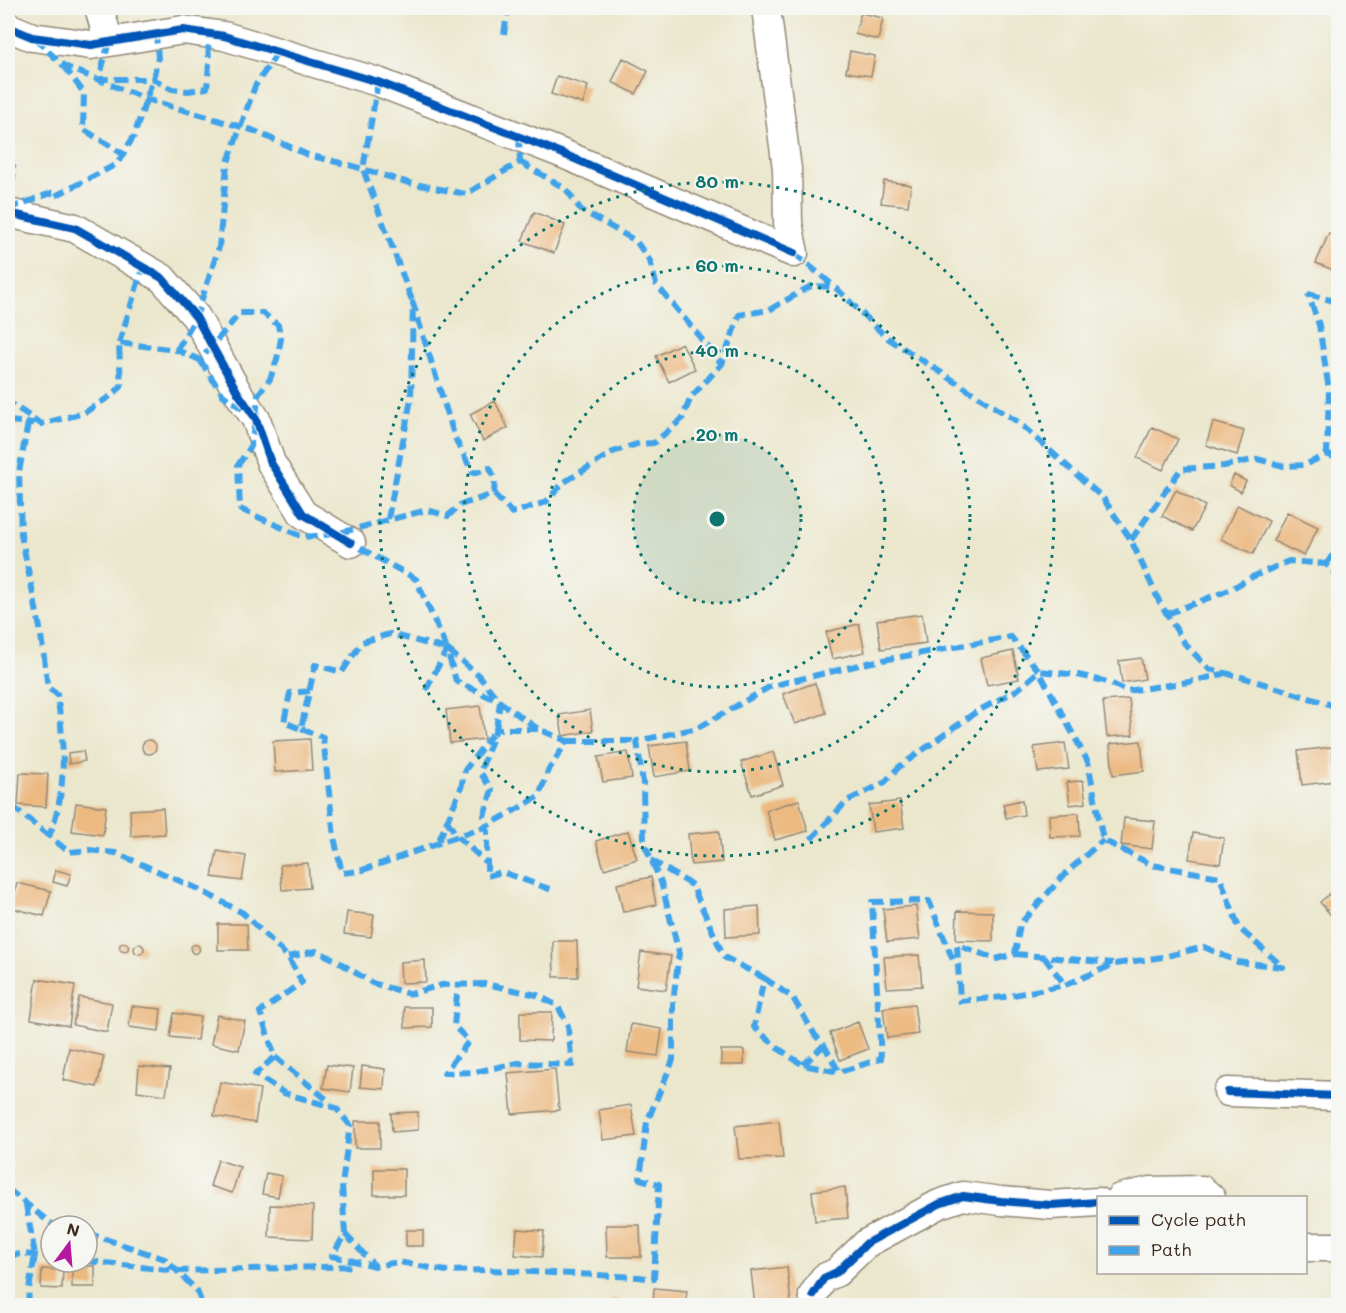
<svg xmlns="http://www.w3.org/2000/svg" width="1346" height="1313" viewBox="0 0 1346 1313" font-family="Mali,sans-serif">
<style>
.building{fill:#ecb981}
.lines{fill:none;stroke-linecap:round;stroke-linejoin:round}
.street-casing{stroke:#938876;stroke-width:31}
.street{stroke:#fff;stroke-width:28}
.quiet{stroke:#3fa3ea;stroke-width:6;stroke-dasharray:12 6;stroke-linecap:butt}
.cycleway-casing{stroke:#f6f6f2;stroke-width:11}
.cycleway{stroke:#0057b8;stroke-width:8}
.ring{fill:none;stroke:#0f766e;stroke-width:3;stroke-dasharray:3 6}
.centre{fill:#0f766e;stroke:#f6f6f2;stroke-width:3}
.ring-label{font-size:18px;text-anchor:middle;font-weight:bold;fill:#0f766e;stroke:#f6f6f2;stroke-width:4.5;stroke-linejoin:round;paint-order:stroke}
</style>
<rect width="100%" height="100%" fill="#f6f6f2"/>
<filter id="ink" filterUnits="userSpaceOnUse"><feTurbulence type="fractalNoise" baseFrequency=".0167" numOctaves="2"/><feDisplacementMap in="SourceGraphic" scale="12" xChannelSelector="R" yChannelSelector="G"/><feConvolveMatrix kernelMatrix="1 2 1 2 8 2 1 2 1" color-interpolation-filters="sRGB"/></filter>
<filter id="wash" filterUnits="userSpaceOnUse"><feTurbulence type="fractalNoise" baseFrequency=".008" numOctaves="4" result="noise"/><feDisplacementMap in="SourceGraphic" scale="24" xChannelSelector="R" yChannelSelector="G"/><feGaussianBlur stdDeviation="1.35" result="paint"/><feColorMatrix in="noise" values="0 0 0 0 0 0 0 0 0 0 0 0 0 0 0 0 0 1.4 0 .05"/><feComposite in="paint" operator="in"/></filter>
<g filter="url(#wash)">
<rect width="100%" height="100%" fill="#ebe7cd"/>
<g id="blocks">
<!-- building -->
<path class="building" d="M861 13 883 18 878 40 855 34Z
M850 51 875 56 871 76 846 72Z
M623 58 648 71 636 94 612 82Z
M557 76 588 86 583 104 551 94Z
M884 181 911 185 908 206 881 203Z
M534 212 565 225 554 253 522 241Z
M1329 233 1338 237V272L1316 263Z
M682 343 695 369 669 382 656 356Z
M495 401 508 428 483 441 470 414Z
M1213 422 1244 431 1237 455 1206 445Z
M1152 427 1178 439 1163 470 1137 458Z
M1234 475 1246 481 1241 492 1229 485Z
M1176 490 1205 506 1192 531 1162 516Z
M1237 505 1269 521 1253 554 1221 539Z
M1287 512 1318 527 1304 556 1273 541Z
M922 614 926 643 881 649 877 620Z
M859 624 865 652 832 659 826 632Z
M1013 651 1019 679 987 685 981 658Z
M1141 658 1145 679 1122 683 1119 661Z
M815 683 826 713 795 724 783 694Z
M1129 699 1133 735 1107 737 1103 701Z
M480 706 484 739 450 743 446 710Z
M590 710 593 731 563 736 559 715Z
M310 739 312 770 275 772 273 741Z
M142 747a7 7 0 1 1 14 0a7 7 0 1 1-14 0Z
M686 741 690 771 654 777 649 746Z
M1141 741 1144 771 1113 775 1110 744Z
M1065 743 1069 769 1038 772 1034 747Z
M1332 747 1335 781 1302 785 1298 751Z
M83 751 85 761 69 764 68 753Z
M628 752 632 778 603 782 598 757Z
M773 752 783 785 752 795 741 762Z
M20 773 48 774 46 807 18 805Z
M1083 781 1086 803 1070 805 1067 782Z
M799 800 808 831 775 840 766 810Z
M1022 800 1024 815 1006 818 1003 804Z
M900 801 904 828 873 832 869 805Z
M76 803 106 807 103 835 72 831Z
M163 808 165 834 131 836 130 810Z
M1079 813 1080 836 1050 837 1049 815Z
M1124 818 1155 821 1152 849 1121 845Z
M628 831 637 859 604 869 596 841Z
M719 831 722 862 691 865 688 834Z
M1193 833 1224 838 1220 864 1189 859Z
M217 851 246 856 242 881 212 877Z
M308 863 310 888 282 890 280 865Z
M56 870 71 874 67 886 53 882Z
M651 877 656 905 623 912 617 884Z
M17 883 51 891 44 916 11 908Z
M1338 887V924L1320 902Z
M759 906 760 935 726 937 725 909Z
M916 906 920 939 887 942 883 909Z
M957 911 993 912V941L956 940Z
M347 912 374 915 371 937 344 934Z
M218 924H247L248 950H218Z
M553 941H577L578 977H554Z
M119.5 947a4.5 4.5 0 1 1 9 0a4.5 4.5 0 1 1-9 0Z
M134 949a5 5 0 1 1 10 0a5 5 0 1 1-10 0Z
M190.5 949a4.5 4.5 0 1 1 9 0a4.5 4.5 0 1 1-9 0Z
M641 952 671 956 666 990 636 986Z
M919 955 922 986 887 988 884 957Z
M425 960 426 982 401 983 400 962Z
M37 979 75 985 69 1026 31 1019Z
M79 997 112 1003 107 1032 73 1025Z
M914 1004 918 1034 887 1038 883 1008Z
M132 1006 161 1009 159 1031 129 1027Z
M404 1007H432V1027L405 1028Z
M520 1012H552L551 1041 520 1040Z
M174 1013 200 1017 197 1040 170 1037Z
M217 1015 245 1021 239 1050 211 1044Z
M858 1022 868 1049 840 1060 830 1033Z
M631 1024 662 1029 658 1056 627 1052Z
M69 1048 104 1056 97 1087 63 1080Z
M721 1050H744V1065H721Z
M327 1065 353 1068 350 1092 323 1088Z
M139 1066 170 1069 166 1095 137 1091Z
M362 1066 385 1069 384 1089 360 1087Z
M555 1069 559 1110 512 1114 508 1073Z
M220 1082 260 1089 255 1123 214 1116Z
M631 1105 636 1136 603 1140 599 1110Z
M418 1112V1130L392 1132 391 1113Z
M355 1121H380V1148H355Z
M779 1121 783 1158 739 1159 735 1126Z
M218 1160 240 1167 232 1193 210 1186Z
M374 1169H404V1195H374Z
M266 1173 282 1176 278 1197 262 1194Z
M845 1187 848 1218 815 1221 812 1191Z
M270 1205 313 1206 312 1239 269 1237Z
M606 1225H640L641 1257H607Z
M517 1229 544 1231 542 1257 515 1255Z
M406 1230H423V1246H406Z
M72 1266H95V1287H72Z
M787 1267 791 1304 755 1306 751 1271Z
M42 1269 63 1270 62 1289 41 1288Z
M654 1288 687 1291 685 1306H653Z
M612 1299 635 1305V1306H610Z
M510 1302 545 1303 544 1306H510Z"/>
</g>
</g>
<g filter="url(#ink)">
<use href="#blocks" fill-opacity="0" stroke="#938876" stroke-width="1.5"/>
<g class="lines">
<!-- street casing -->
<g class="street-casing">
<path id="street" d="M99 8 109 42
M766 8 787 169 788 223 794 253
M8 27 32 37 91 45 183 30 224 36 378 82 561 153 794 253
M8 213 75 228 162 278 196 317 238 393 256 419 271 463 303 514 351 543
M1228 1092 1338 1096
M1120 1198 1150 1191 1202 1190 1211 1198
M1306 1247H1338
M813 1295 824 1278 837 1272 867 1243 939 1204 963 1196 1001 1201 1051 1205 1098 1202"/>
</g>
<!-- street -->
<use href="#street" class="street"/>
<!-- quiet -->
<path class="quiet" d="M504 34 508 8
M35 39 64 66 146 99 252 130 308 155 353 166 409 183 466 194 520 162 519 136
M109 42 99 79H153L172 89 188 91 207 88 209 64 208 34
M64 66 84 93 83 129 123 154
M378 82 363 169 413 303
M8 158 15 170 8 193
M520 162 566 189 581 210 636 241 650 261 656 284 722 364
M8 209 54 192 55 196 117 164 123 154 134 136 153 79 158 58 156 34
M794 253 835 287 886 337 1018 422 1103 498 1131 540 1159 601 1185 644 1209 669 1245 678 1338 707
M1308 294 1338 302
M119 343 143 267
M177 350 196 317 219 247 227 165 255 86 278 52
M200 360 223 395 245 411
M8 396 10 403 41 424 84 413 109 397 121 387 119 343 177 350 200 360 240 313H263L278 325 281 339 277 359 270 379 258 395 256 419
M8 421 34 423
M28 423 19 472 21 535 40 628 48 688 57 694C64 741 68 791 49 836L69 852 89 850 116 853 196 888 243 913 288 957 302 982 260 1012 275 1057 255 1074 284 1093 336 1108 350 1125 342 1185 345 1234 332 1256 375 1266 399 1262 446 1271 489 1270 639 1277 654 1279 659 1184 640 1179 647 1122 673 1060V1002L679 953 661 882 644 843 643 783 637 741 698 728 771 686 872 662 1011 637 1039 671 1088 762 1103 840 1152 865 1220 877 1239 928 1283 967 1238 962 1204 947 1163 957 1115 964 1065 985 1004 997 960 1001 957 945 996 959 1015 954 1020 924 1065 874 1103 840
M255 423 250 448 238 465 240 509 303 537 335 534 427 510 448 516 460 505 494 494 512 513 546 502 563 483 613 452 637 444 654 443 682 419 691 397 722 364 739 315 769 310 811 286 835 287
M1327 454 1338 459
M388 519 411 399 413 303 455 438 473 473 490 468 495 479 494 494
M1131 540 1181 469 1224 466 1257 459 1284 466 1305 465 1327 454 1329 390 1319 325 1308 294
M1326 564 1338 549
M1167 614 1229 590 1252 577 1289 561 1326 564 1338 576
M426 690 447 649 456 681 500 702 496 729 465 770 461 788 437 845
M310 691 290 693 284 722 301 729 315 665 342 672 362 642 390 634 447 649 416 579 351 543
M301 729 323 737 334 837 342 873 360 871 487 826 519 808 539 796 548 771 567 741 538 729 500 702 478 675 447 649
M538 729H496L480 772 492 790 484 816 487 826V876L502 872 555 891
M567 741H637
M12 806 49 836
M447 821 458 837 487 863
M811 839 847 801 884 783 899 767 976 712 1017 690 1039 671 1078 675 1108 682 1127 691 1189 682 1223 674
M651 860 692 885 724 957 764 978 754 1027 779 1049 803 1065 839 1072 881 1059 872 902 929 901 955 965
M1015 954 1113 963
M288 957 316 951 334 959 372 983 410 994 442 985 485 984 537 995 558 1006 568 1026 572 1065 518 1063 475 1072 444 1073 469 1041 454 1026 458 984
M1044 957 1065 985
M764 978 793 998 815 1035 824 1045 839 1072
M8 996 12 1027 8 1039
M275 1057 331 1103
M803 1065 824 1045
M8 1189 50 1223 59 1226
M26 1205 35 1255 29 1289 28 1306
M87 1233 165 1259 197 1291 203 1306
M345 1234 375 1266
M8 1255 25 1254 51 1257
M87 1261 177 1271 356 1266"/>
<!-- cycleway casing -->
<g class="cycleway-casing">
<path id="cycleway" d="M8 27 32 37 91 45 183 30 224 36 378 82 561 153 794 253
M8 213 75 228 162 278 196 317 238 393 256 419 271 463 303 514 351 543
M1228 1092 1338 1096
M813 1295 824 1278 837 1272 867 1243 939 1204 963 1196 1001 1201 1051 1205 1098 1202"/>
</g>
<!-- cycleway -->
<use href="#cycleway" class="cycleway"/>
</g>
</g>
<!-- distance rings -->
<circle cx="717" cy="519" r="84" fill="#0f766e" fill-opacity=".12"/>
<g class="ring">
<circle cx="717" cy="519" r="84"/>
<circle cx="717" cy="519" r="168"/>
<circle cx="717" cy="519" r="253"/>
<circle cx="717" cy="519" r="337"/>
</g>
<circle cx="717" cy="519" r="9" class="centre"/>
<g class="ring-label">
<text x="717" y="188">80 m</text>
<text x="717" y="272">60 m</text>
<text x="717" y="357">40 m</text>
<text x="717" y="441">20 m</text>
</g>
<!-- margin -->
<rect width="1346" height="1313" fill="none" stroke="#f6f6f2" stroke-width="30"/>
<!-- legend -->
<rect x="1097" y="1196" width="210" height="78" fill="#f6f6f2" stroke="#aba49d" stroke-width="1.5"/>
<rect x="1109" y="1216" width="30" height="9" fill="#0057b8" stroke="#aba49d" stroke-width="1.5"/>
<text x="1151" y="1226" font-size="18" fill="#3b2a1e">Cycle path</text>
<rect x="1109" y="1246" width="30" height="9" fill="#3fa3ea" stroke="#aba49d" stroke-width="1.5"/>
<text x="1151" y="1256" font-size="18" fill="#3b2a1e">Path</text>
<!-- north arrow -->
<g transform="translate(69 1244) rotate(16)"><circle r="28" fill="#f6f6f2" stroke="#aba49d" stroke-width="1.5"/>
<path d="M0-4.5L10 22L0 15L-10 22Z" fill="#b5179e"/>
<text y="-9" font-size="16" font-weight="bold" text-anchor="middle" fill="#3b2a1e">N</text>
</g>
</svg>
